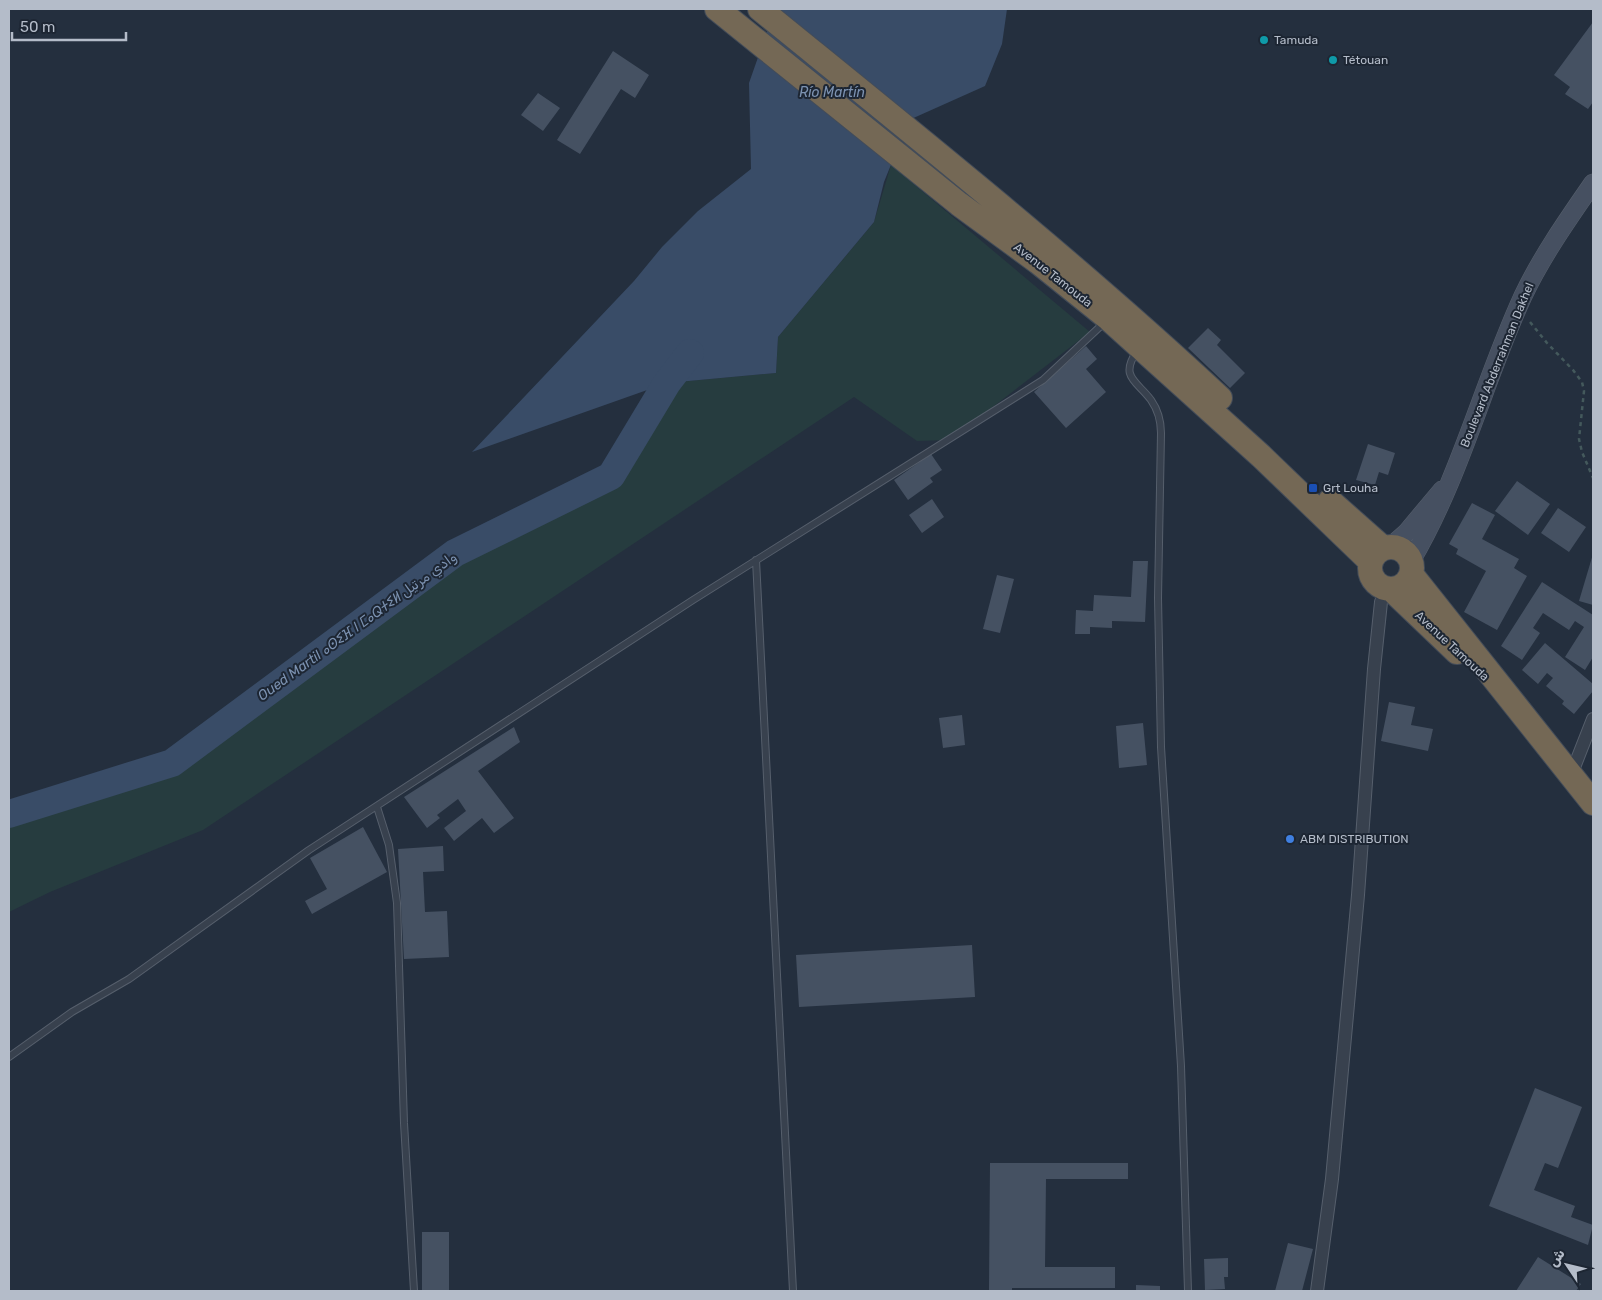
<svg xmlns="http://www.w3.org/2000/svg" width="1602" height="1300" viewBox="0 0 1602 1300" font-family="Rubik,'Noto Naskh Arabic','Noto Sans Tifinagh',sans-serif">
<style>
.green{fill:#263c3f}
.water{fill:#394c67}
.lines{fill:none;stroke-linecap:round;stroke-linejoin:round}
.river{stroke:#394c67;stroke-width:28}
.building{fill:#455162}
.lane-casing{stroke:#565f6c;stroke-width:8}
.street-casing{stroke:#565f6c;stroke-width:14}
.secondary-casing{stroke:#565f6c;stroke-width:19}
.highway-casing{stroke:#434c59;stroke-width:26}
.path{stroke:#44595c;stroke-width:2.5;stroke-dasharray:4 4;stroke-linecap:butt}
.lane{stroke:#38414e;stroke-width:6}
.street{stroke:#38414e;stroke-width:12}
.secondary{stroke:#465061;stroke-width:18}
.highway{stroke:#746855;stroke-width:24}
.culture-dot{fill:#0f9aa8;stroke:#1d2633;stroke-width:2}
.transit-dot{fill:#1a4fb4;stroke:#1d2633;stroke-width:2}
.shop-dot{fill:#3f7fe0;stroke:#1d2633;stroke-width:2}
.labels{text-anchor:middle;stroke-width:4;stroke-linejoin:round;paint-order:stroke}
.poi-label{font-size:12px;fill:#b4bcc9;stroke:#1d2633;text-anchor:start}
.street-label{font-size:12px;fill:#b4bcc9;stroke:#1d2633}
.water-label{font-size:14px;font-style:italic;fill:#7c92b1;stroke:#1d2633}
</style>
<rect width="100%" height="100%" fill="#242f3e"/>
<!-- green -->
<path class="green" d="M891 165 1090 332 950 440 917 441 854 397 203 830 50 892 9 912V814L172 763 455 553 610 476 667 383 776 373 778 337 874 222Z"/>
<!-- water -->
<path class="water" d="M775 9H1007L1002 44 985 86 909 120 884 182 874 222 778 337 776 373 667 383 472 452 634 281 662 247 698 211 751 169 749 83Z"/>
<g class="lines">
<!-- river -->
<path class="river" d="M9 814 172 763 455 553 611 476 667 383 690 353"/>
</g>
<!-- building -->
<path class="building" d="M1593 22V102L1588 109 1565 94 1570 87 1554 75Z
M613 51 649 75 635 98 621 89 580 154 557 140Z
M538 93 560 108 543 131 521 115Z
M1208 328 1221 340 1217 345 1245 373 1230 388 1188 348Z
M1086 346 1097 359 1086 369 1106 392 1066 428 1034 392Z
M1368 444 1395 453 1388 475 1379 472 1375 485 1356 480Z
M931 454 942 470 930 478 933 482 908 500 894 480Z
M1517 481 1550 504 1528 535 1495 511Z
M932 499 944 517 922 533 909 515Z
M1472 503 1495 515 1482 539 1519 559 1514 568 1527 576 1497 630 1464 612 1486 571 1456 554 1458 549 1449 544Z
M1558 508 1586 527 1569 552 1541 533Z
M1593 554V605L1579 601Z
M1133 561H1148L1145 622 1112 621V628L1090 627V634H1075L1076 610 1093 611 1094 595 1131 597Z
M997 575 1014 579 1000 633 983 629Z
M1542 582 1593 615V657L1585 670 1565 657 1584 627 1575 621 1569 630 1543 613 1533 628 1540 633 1522 660 1501 646Z
M1545 643 1593 684V691L1574 714 1562 704 1564 701 1546 686 1553 678 1547 673 1538 684 1522 670Z
M1389 702 1415 707 1411 725 1433 729 1428 751 1381 741Z
M962 715 965 745 943 748 939 718Z
M1143 723 1147 765 1119 768 1116 726Z
M514 727 520 742 478 771 514 818 494 833 482 818 454 841 444 828 466 811 458 799 437 815 440 818 427 828 404 797Z
M363 827 387 872 312 914 305 901 327 889 310 858Z
M443 846 444 871 423 872 425 912 447 911 449 957 404 959 398 849Z
M972 945 975 997 799 1007 796 955Z
M1535 1088 1582 1107 1558 1168 1545 1163 1534 1190 1575 1206 1571 1217 1593 1225 1588 1245 1489 1206Z
M990 1163H1128V1179H1046L1045 1267H1115V1288H1012V1291H989Z
M422 1232H449V1291H422Z
M1288 1243 1313 1249 1302 1291H1275Z
M1538 1257 1581 1284 1576 1291H1516Z
M1228 1258V1277H1224L1225 1289 1205 1290 1204 1259Z
M1136 1285 1160 1286V1291H1136Z"/>
<g class="lines">
<!-- lane casing -->
<g class="lane-casing">
<path id="lane" d="M1137 351C1119 377 1137 381 1151 400 1158 410 1161 421 1161 433L1158 598 1161 747 1181 1066 1188 1291
M756 560 793 1291
M377 807 389 845 397 903 404 1123 414 1291
M9 1057 72 1012 129 979 309 850 693 600 1043 380 1105 322"/>
</g>
<!-- street casing -->
<g class="street-casing">
<path id="street" d="M1571 775 1593 719
M1317 1291 1332 1179 1358 895 1374 669 1381 602 1386 589"/>
</g>
<!-- secondary casing -->
<g class="secondary-casing">
<path id="secondary" d="M1390 547 1406 533 1442 490
M1411 561C1460 478 1483 383 1523 296 1542 256 1568 219 1593 183"/>
</g>
<!-- highway casing -->
<g class="highway-casing">
<path id="highway" d="M717 9 959 204 1038 262 1109 319 1261 456 1371 562
M760 9C916 136 1073 261 1220 398
M1330 501 1383 548
M1370 568a21 21 0 1 1 42 0a21 21 0 1 1-42 0Z
M1411 574 1593 803
M1391 589 1457 652"/>
</g>
<!-- path -->
<path class="path" d="M1530 322 1547 343 1573 370 1582 382 1584 391 1579 439 1582 452 1593 478"/>
<!-- lane -->
<use href="#lane" class="lane"/>
<!-- street -->
<use href="#street" class="street"/>
<!-- secondary -->
<use href="#secondary" class="secondary"/>
<!-- highway -->
<use href="#highway" class="highway"/>
</g>
<!-- markers -->
<g class="culture-dot">
<circle cx="1264" cy="40" r="5"/>
<circle cx="1333" cy="60" r="5"/>
</g>
<rect class="transit-dot" x="1308" y="483" width="10" height="10" rx="2.5"/>
<circle class="shop-dot" cx="1290" cy="839" r="5"/>
<g class="labels">
<!-- poi labels -->
<g class="poi-label">
<text x="1274" y="44">Tamuda</text>
<text x="1343" y="64">Tétouan</text>
<text x="1323" y="492">Grt Louha</text>
<text x="1300" y="843">ABM DISTRIBUTION</text>
</g>
<!-- street labels -->
<g class="street-label">
<text transform="translate(1053 275) rotate(38)" y="4">Avenue Tamouda</text>
<text transform="translate(1497 365) rotate(-68)" y="4">Boulevard Abderrahman Dakhel</text>
<text transform="translate(1452 646) rotate(43)" y="4">Avenue Tamouda</text>
</g>
<!-- water labels -->
<g class="water-label">
<text x="832" y="97">Río Martín</text>
<text transform="translate(357 626) rotate(-36)" y="5">Oued Martil ⴰⵙⵉⴼ ⵏ ⵎⴰⵕⵜⵉⵍ وادي مرتيل</text>
</g>
</g>
<!-- border -->
<rect width="1602" height="1300" fill="none" stroke="#b4bcc9" stroke-width="20"/>
<!-- north arrow -->
<g transform="translate(1567 1265) rotate(305)" stroke="#1d2633" stroke-width="4" paint-order="stroke">
<path d="M0-4L9 19L0 12L-9 19Z" fill="#b4bcc9"/>
<text y="-8" font-size="14" font-weight="bold" text-anchor="middle" fill="#b4bcc9">ش</text>
</g>
<!-- scale -->
<path d="M12 32v8h114v-8" fill="none" stroke="#b4bcc9" stroke-width="2.5"/>
<text x="20" y="32" font-size="15" fill="#b4bcc9" stroke="#1d2633" stroke-width="4" paint-order="stroke">50 m</text>
</svg>
